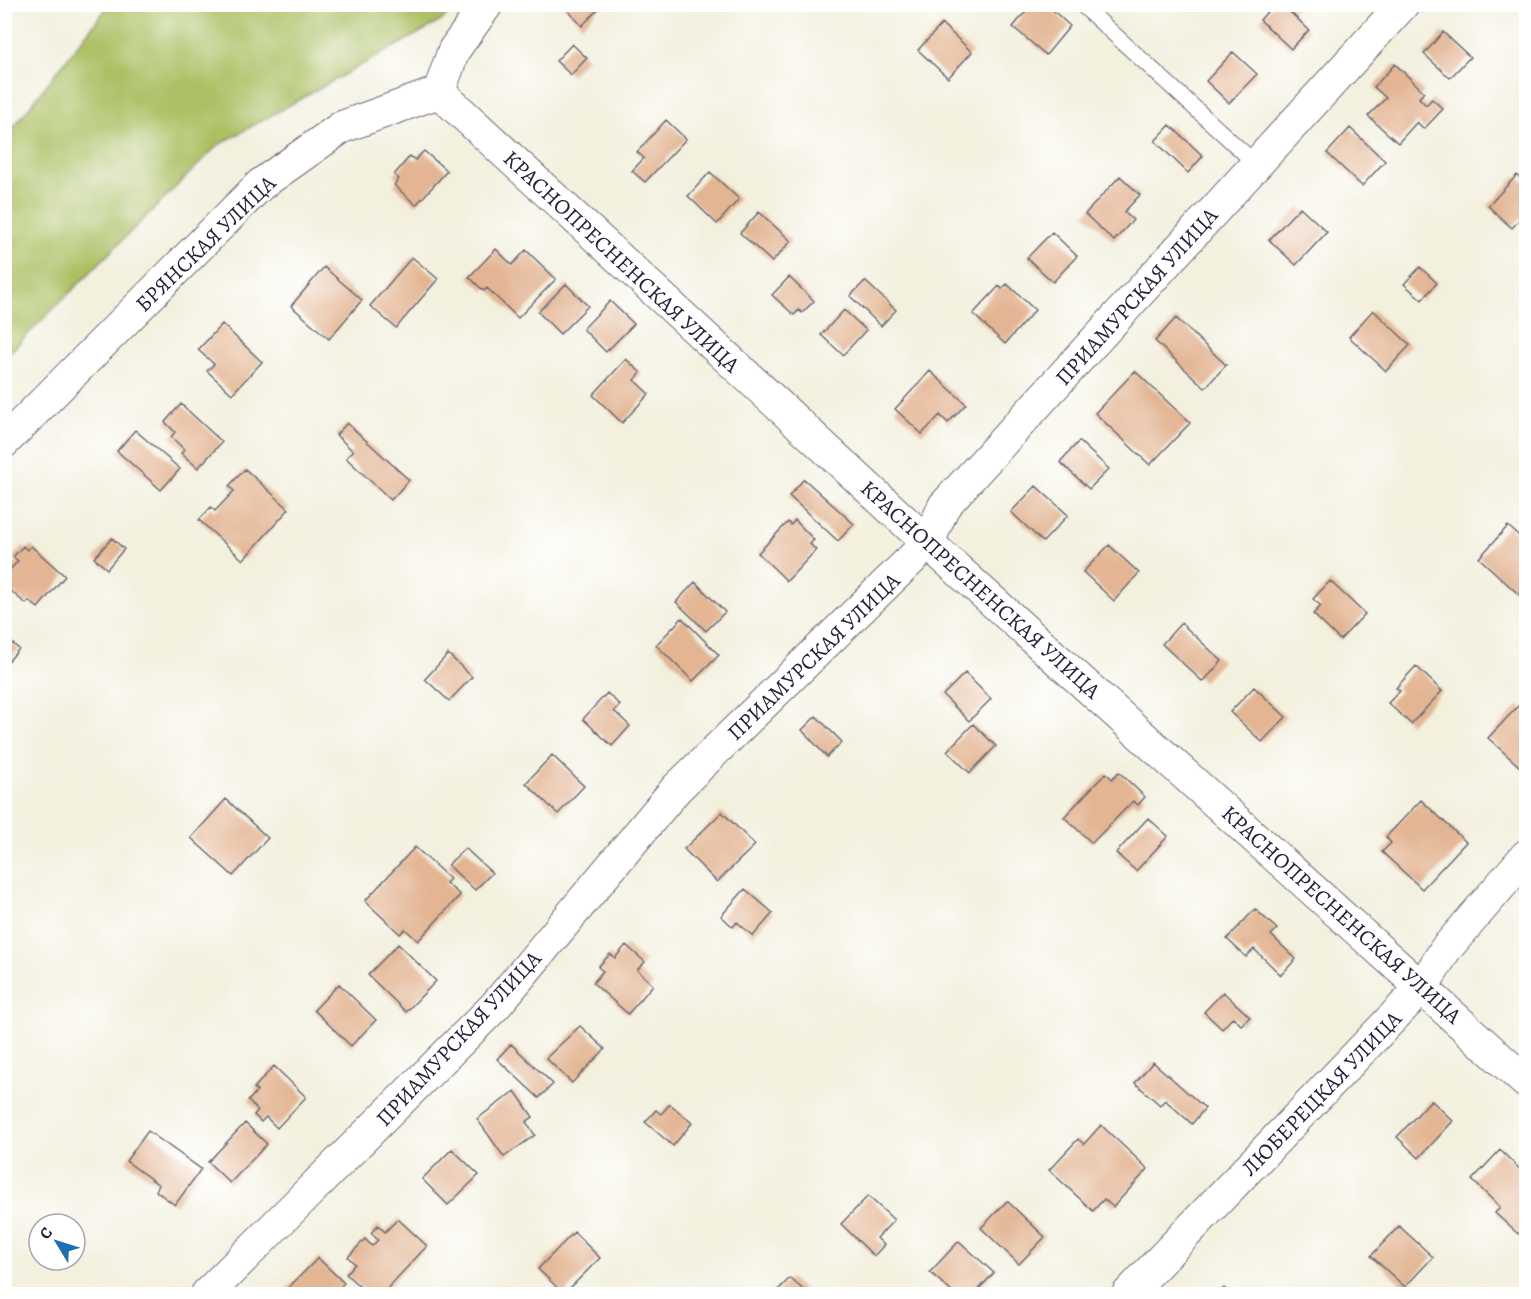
<svg xmlns="http://www.w3.org/2000/svg" width="1531" height="1299" viewBox="0 0 1531 1299" font-family="Alegreya,serif">
<style>
.green{fill:#acc064;stroke:#677150;stroke-width:1.5}
.building{fill:#e3b593}
.lines{fill:none;stroke-linecap:round;stroke-linejoin:round}
.lane-casing{stroke:#6b6a74;stroke-width:17}
.street-casing{stroke:#6b6a74;stroke-width:34}
.lane{stroke:#fff;stroke-width:15}
.street{stroke:#fff;stroke-width:32}
.labels{text-anchor:middle;stroke-width:4.5;stroke-linejoin:round;paint-order:stroke}
.street-label{font-size:22px;fill:#22223b;stroke:#fff}
</style>
<rect width="100%" height="100%" fill="#fff"/>
<filter id="ink" filterUnits="userSpaceOnUse"><feTurbulence type="fractalNoise" baseFrequency=".0167" numOctaves="2"/><feDisplacementMap in="SourceGraphic" scale="12" xChannelSelector="R" yChannelSelector="G"/><feConvolveMatrix kernelMatrix="1 2 1 2 8 2 1 2 1" color-interpolation-filters="sRGB"/></filter>
<filter id="wash" filterUnits="userSpaceOnUse"><feTurbulence type="fractalNoise" baseFrequency=".008" numOctaves="4" result="noise"/><feDisplacementMap in="SourceGraphic" scale="24" xChannelSelector="R" yChannelSelector="G"/><feGaussianBlur stdDeviation="1.35" result="paint"/><feColorMatrix in="noise" values="0 0 0 0 0 0 0 0 0 0 0 0 0 0 0 0 0 1.4 0 .05"/><feComposite in="paint" operator="in"/></filter>
<g filter="url(#wash)">
<rect width="100%" height="100%" fill="#f3f0de"/>
<!-- green -->
<path class="green" d="M102 5H456L441 21 218 145 5 357V138L106 9Z"/>
<g id="blocks">
<!-- building -->
<path class="building" d="M562 4H603L582 26Z
M1032 4H1046L1070 26 1046 55 1013 27Z
M1274 4H1299L1291 13 1309 30 1291 49 1260 20Z
M942 24 972 52 948 78 918 50Z
M1443 32 1470 57 1450 78 1424 54Z
M572 44 587 58 571 75 556 61Z
M1233 52 1257 74 1229 103 1206 81Z
M1395 64 1424 92 1419 98 1426 105 1432 99 1443 109 1424 129 1417 122 1398 143 1368 116 1386 98 1374 87Z
M666 120 686 139 645 182 632 171 644 158 637 152Z
M1170 125 1203 156 1188 173 1155 141Z
M1350 128 1385 161 1362 186 1327 153Z
M424 151 447 171 416 205 394 185 399 179 394 175 410 156 415 160Z
M710 172 739 199 717 224 688 196Z
M1517 175 1526 184V213L1512 228 1488 206Z
M1120 176 1140 195 1124 212 1133 220 1114 241 1085 214Z
M1300 207 1327 232 1296 265 1269 240Z
M759 212 791 241 772 262 740 233Z
M1052 232 1077 256 1053 282 1027 258Z
M496 249 512 265 526 250 556 279 518 318 487 288 484 291 469 277Z
M412 257 438 279 396 328 370 306Z
M324 267 362 300 329 339 291 306Z
M1420 267 1437 283 1422 300 1404 284Z
M789 277 814 301 802 313 799 310 794 315 772 295Z
M865 281 896 310 881 326 850 296Z
M566 284 588 306 560 334 538 312Z
M1007 284 1035 310 1005 344 973 314 999 286 1002 289Z
M610 301 634 324 606 352 583 329Z
M844 310 866 330 843 355 821 335Z
M1373 310 1410 345 1386 371 1349 337Z
M1176 318 1226 365 1205 388 1155 341Z
M222 324 262 362 232 394 207 371 214 364 198 350Z
M626 359 641 373 634 380 649 394 622 423 593 395Z
M930 371 966 404 948 423 940 415 922 434 895 409Z
M1135 371 1190 423 1150 465 1095 413Z
M181 404 222 442 198 468 181 453 185 450 171 437 175 432 165 422Z
M347 423 409 480 391 500 346 458 353 451 336 435Z
M135 430 180 469 161 490 117 451Z
M1079 441 1109 469 1089 489 1060 462Z
M245 469 289 509 243 560 199 520 211 507 215 511 234 491 229 486Z
M804 479 854 524 838 541 789 496Z
M1036 486 1068 515 1043 542 1011 512Z
M795 520 814 540 810 544 816 550 787 581 758 553 788 522 791 525Z
M1508 526 1526 542V601L1479 558Z
M112 538 124 549 107 569 94 558Z
M1109 545 1139 573 1114 601 1083 572Z
M23 546 27 550 31 546 65 576 38 608 29 601 26 604 4 585V576L18 561 13 557Z
M1330 581 1365 614 1340 640 1313 614 1321 606 1313 599Z
M695 582 725 612 706 631 676 602Z
M682 618 719 655 693 681 656 645Z
M1181 623 1222 661 1203 682 1162 644Z
M4 627 10 632 6 638 19 649 4 666Z
M448 654 472 677 449 701 425 679Z
M1416 666 1442 691 1411 724 1388 703 1400 691 1396 688Z
M965 673 991 699 969 721 943 695Z
M1254 687 1286 717 1262 742 1230 712Z
M607 693 620 705 614 711 630 726 612 746 583 719Z
M1519 705 1526 712V762L1521 768 1488 738Z
M816 716 842 742 827 757 802 730Z
M973 724 996 746 970 773 947 751Z
M552 755 584 786 558 814 526 783Z
M1119 772 1145 797 1138 805 1133 801 1092 843 1064 817 1106 773 1112 779Z
M226 799 268 838 233 876 191 838Z
M1421 800 1466 842 1422 889 1382 852 1391 843 1386 837Z
M722 812 755 845 717 882 684 849Z
M1148 818 1168 836 1136 871 1116 853Z
M415 847 450 879 446 883 460 895 418 941 405 929 400 934 365 901Z
M465 848 492 873 475 890 448 865Z
M745 889 773 913 753 936 737 922 733 927 721 916Z
M1255 909 1277 929 1271 935 1296 959 1281 975 1254 949 1246 957 1227 939Z
M398 944 436 981 406 1012 368 975Z
M626 945 645 962 637 970 653 985 628 1014 593 983 603 971 598 967 610 954 615 958Z
M1526 978V991L1520 985Z
M339 984 376 1020 351 1046 314 1010Z
M1223 992 1250 1017 1241 1025 1233 1017 1222 1029 1204 1012Z
M580 1026 605 1049 572 1083 546 1058Z
M511 1044 553 1084 539 1098 497 1059Z
M1153 1062 1205 1108 1192 1124 1165 1100 1160 1105 1135 1083Z
M274 1066 306 1097 277 1128 266 1117 261 1122 254 1115 258 1110 248 1101 257 1091 254 1088Z
M515 1091 533 1117 526 1122 535 1135 504 1157 477 1119Z
M1431 1100 1453 1121 1419 1158 1397 1137Z
M670 1104 692 1123 673 1146 645 1122 656 1110 661 1114Z
M245 1123 267 1144 230 1183 208 1162Z
M1101 1125 1148 1169 1113 1207 1104 1199 1093 1211 1049 1170 1078 1139 1084 1144Z
M148 1131 201 1169 175 1205 156 1191 159 1185 126 1161Z
M452 1149 479 1175 448 1205 422 1179Z
M1500 1150 1526 1175V1225L1518 1234 1495 1213 1500 1207 1472 1180Z
M868 1196 894 1220 877 1238 884 1245 874 1256 841 1224Z
M1007 1201 1045 1237 1019 1264 981 1228Z
M398 1219 427 1246 382 1294H368L346 1274 355 1264 348 1257 365 1239 372 1246 378 1240 371 1233 378 1225 385 1232Z
M1399 1226 1433 1257 1405 1287 1371 1256Z
M574 1232 600 1258 564 1294 538 1269Z
M959 1241 994 1273 974 1294H954L930 1272Z
M318 1258 344 1283 333 1294H282Z
M790 1278 808 1294H781L777 1291Z
M1224 1288 1231 1294H1218Z"/>
</g>
</g>
<g filter="url(#ink)">
<use href="#blocks" fill-opacity="0" stroke="#6b6a74" stroke-width="1.5"/>
<g class="lines">
<!-- lane casing -->
<g class="lane-casing">
<path id="lane" d="M1081 4 1256 164"/>
</g>
<!-- street casing -->
<g class="street-casing">
<path id="street" d="M439 92 928 543 1526 1082
M439 92 454 50 487 4
M4 442 260 185 342 127 439 92
M207 1294 496 1005 676 789 928 543 944 506 1403 4
M1128 1294 1423 986 1445 950 1526 856"/>
</g>
<!-- lane -->
<use href="#lane" class="lane"/>
<!-- street -->
<use href="#street" class="street"/>
</g>
</g>
<g class="labels">
<!-- street labels -->
<g class="street-label">
<text transform="translate(205 243) rotate(-44)" y="8">БРЯНСКАЯ УЛИЦА</text>
<text transform="translate(622 261) rotate(43)" y="8">КРАСНОПРЕСНЕНСКАЯ УЛИЦА</text>
<text transform="translate(1136 296) rotate(-48)" y="8">ПРИАМУРСКАЯ УЛИЦА</text>
<text transform="translate(981 589) rotate(42)" y="8">КРАСНОПРЕСНЕНСКАЯ УЛИЦА</text>
<text transform="translate(813 656) rotate(-44)" y="8">ПРИАМУРСКАЯ УЛИЦА</text>
<text transform="translate(1342 914) rotate(42)" y="8">КРАСНОПРЕСНЕНСКАЯ УЛИЦА</text>
<text transform="translate(458 1038) rotate(-47)" y="8">ПРИАМУРСКАЯ УЛИЦА</text>
<text transform="translate(1321 1093) rotate(-46)" y="8">ЛЮБЕРЕЦКАЯ УЛИЦА</text>
</g>
</g>
<!-- margin -->
<rect width="1531" height="1299" fill="none" stroke="#fff" stroke-width="24"/>
<!-- north arrow -->
<g transform="translate(57 1242) rotate(308)"><circle r="28" fill="#ffffff" stroke="#a7a7b1" stroke-width="1.5"/>
<path d="M0-4.5L10 22L0 15L-10 22Z" fill="#1f6fb2"/>
<text y="-9" font-size="16" font-weight="bold" text-anchor="middle" fill="#22223b">С</text>
</g>
</svg>
